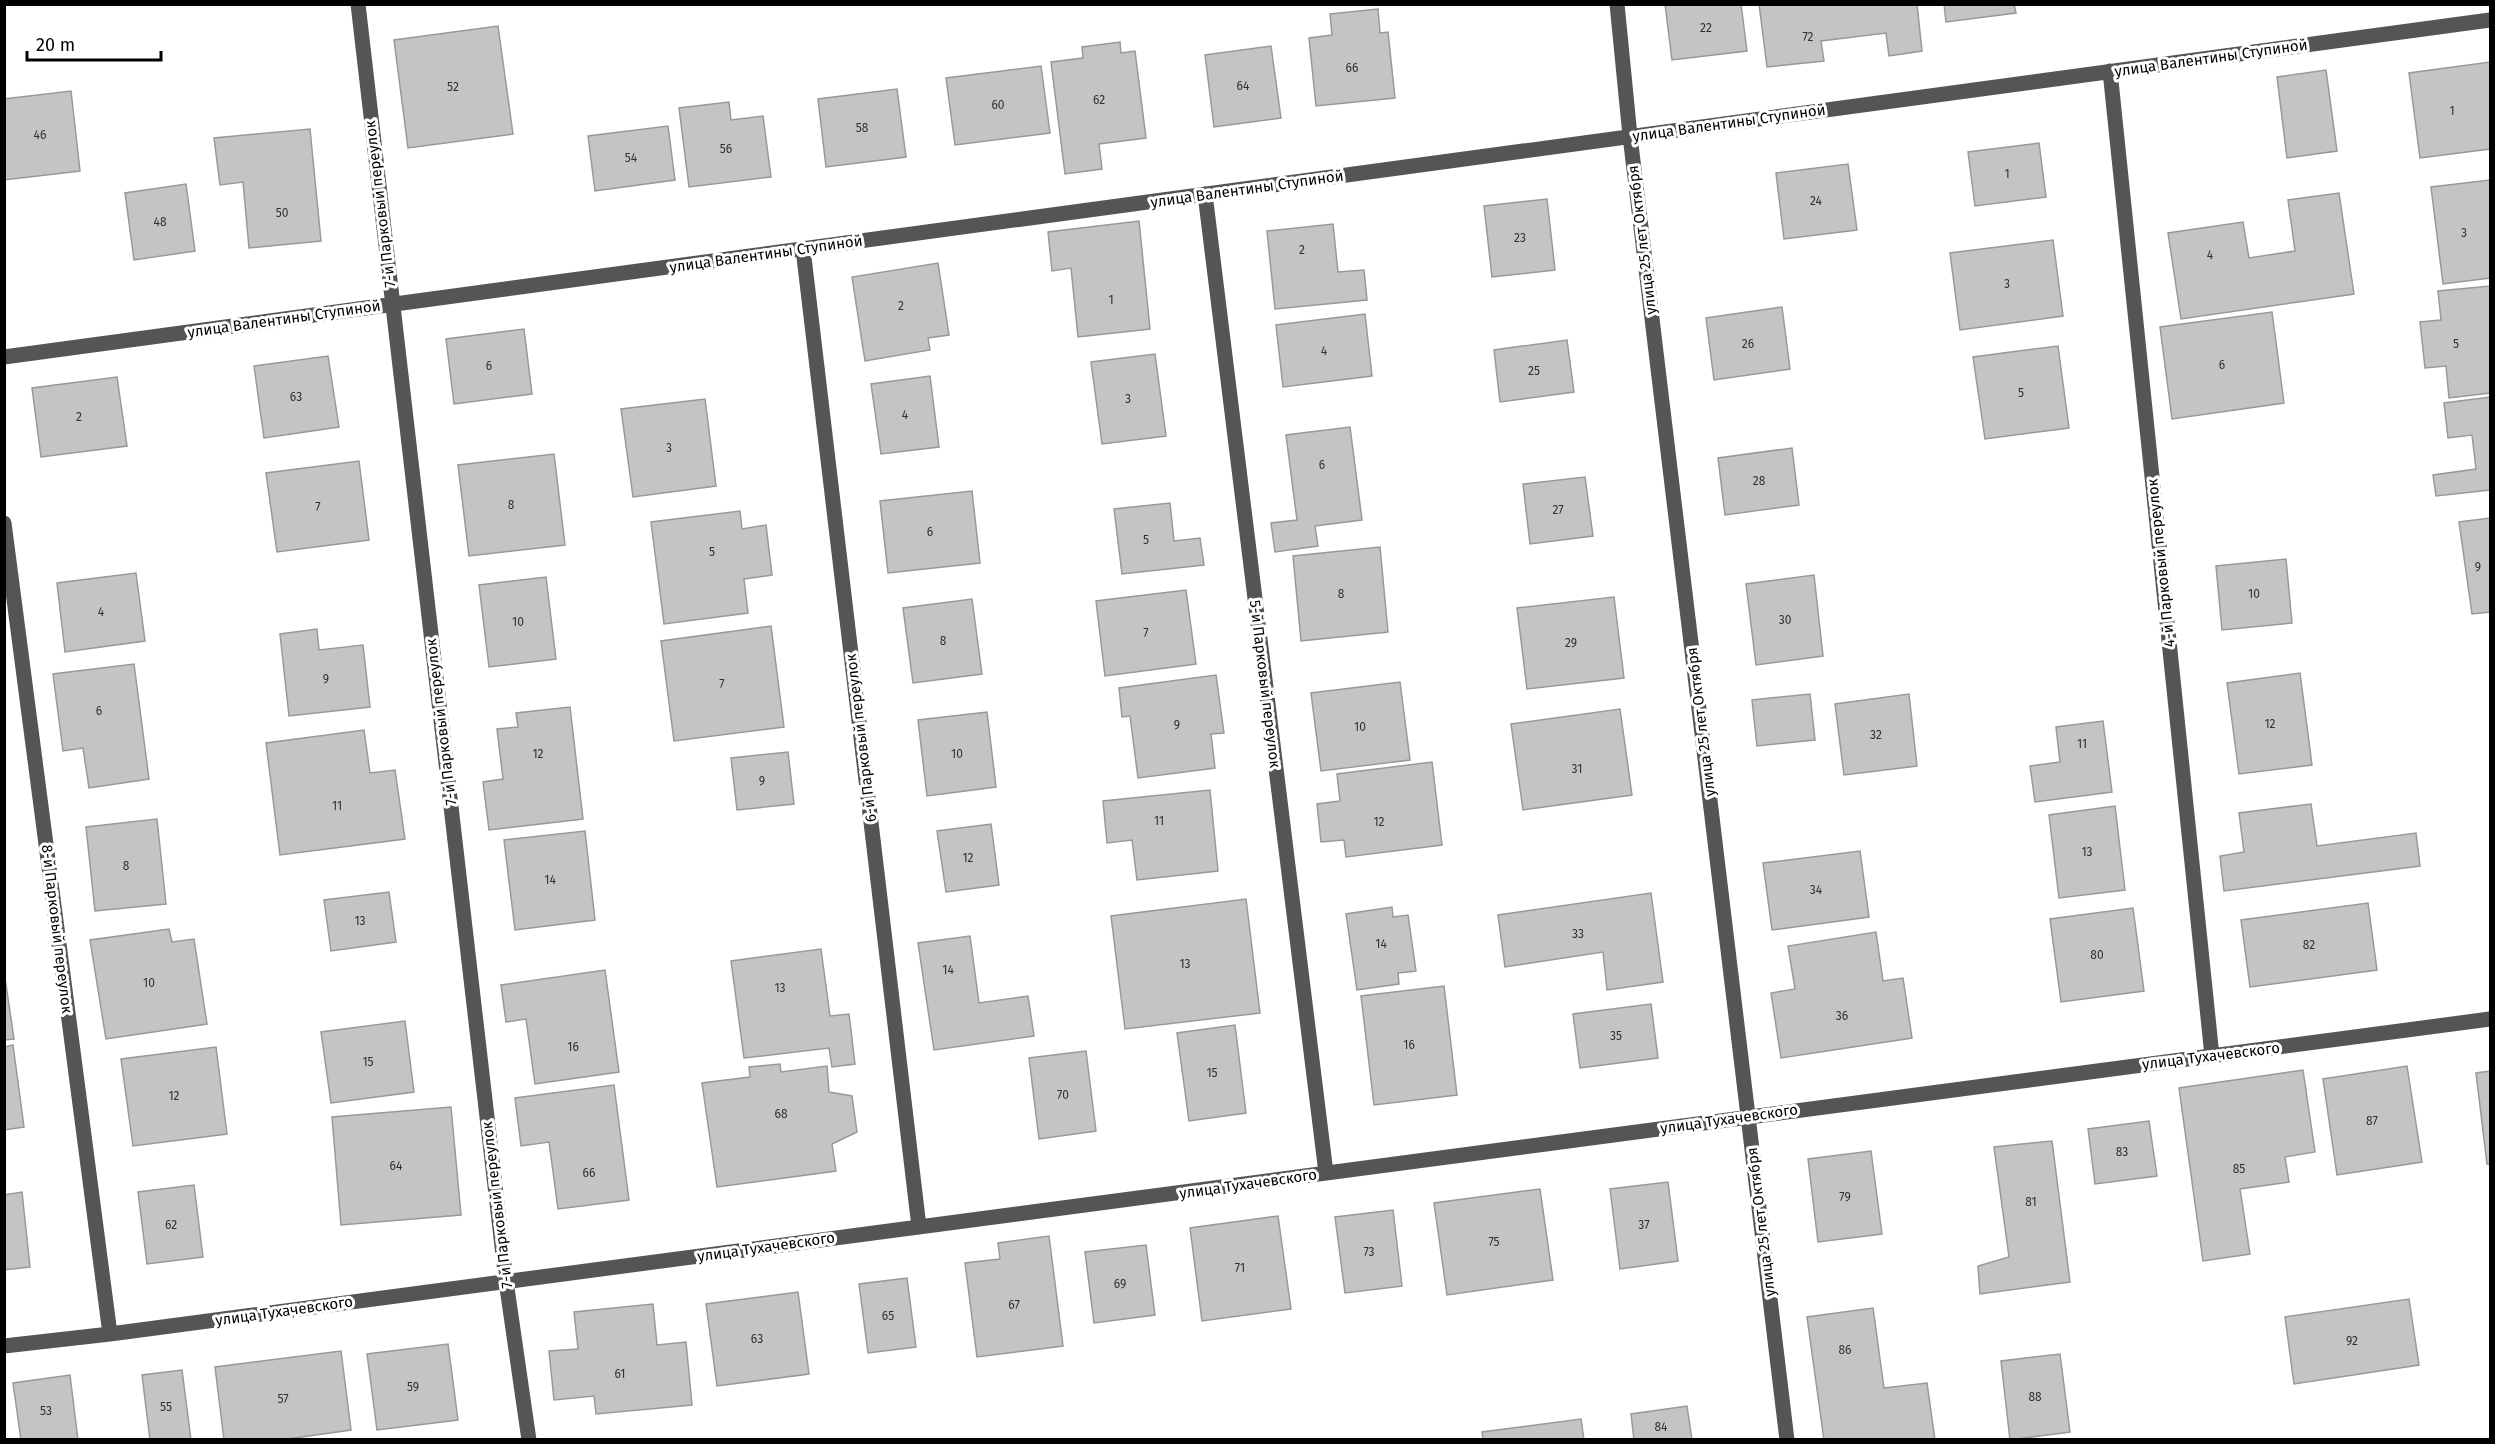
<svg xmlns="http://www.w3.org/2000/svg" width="2495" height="1444" viewBox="0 0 2495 1444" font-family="'Fira Sans',sans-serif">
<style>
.building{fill:#c4c4c4;stroke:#999;stroke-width:1.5}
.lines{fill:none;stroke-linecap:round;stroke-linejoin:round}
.minor{stroke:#555;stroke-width:15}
.labels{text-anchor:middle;stroke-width:6;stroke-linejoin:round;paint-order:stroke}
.number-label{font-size:12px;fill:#313131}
.street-label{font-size:15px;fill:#000;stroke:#fff}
</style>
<rect width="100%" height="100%" fill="#fff"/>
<!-- building -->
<path class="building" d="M1665 4H1741L1747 51 1672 60Z
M1759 4H1917L1922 51 1889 56 1886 33 1821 41 1824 61 1767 67Z
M1944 4H2014L2016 13 1946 22Z
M1378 9 1380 33 1388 32 1395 98 1316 106 1309 38 1332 35 1330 14Z
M498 26 513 134 408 148 394 40Z
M1120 42 1121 53 1135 51 1146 138 1099 144 1102 169 1065 174 1051 62 1083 58 1082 47Z
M1271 46 1281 118 1214 127 1205 55Z
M2490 62V149L2420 158 2409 73Z
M1041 66 1050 133 955 145 946 78Z
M2326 70 2337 151 2287 158 2277 77Z
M897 89 906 157 826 167 818 99Z
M71 91 80 171 4 180V99Z
M729 102 731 120 763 116 771 177 689 187 679 108Z
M668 126 675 180 595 191 588 136Z
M310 129 321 241 249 248 243 182 220 185 214 138Z
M2039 143 2046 197 1975 206 1968 152Z
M1848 164 1857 230 1784 239 1776 173Z
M2490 180V278L2443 284 2431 187Z
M186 184 195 251 134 260 125 193Z
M2339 193 2354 294 2181 319 2168 233 2243 222 2249 258 2295 251 2288 200Z
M1547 199 1555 270 1492 277 1484 206Z
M1139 221 1150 329 1078 337 1071 268 1052 271 1048 232Z
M1333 224 1338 272 1364 270 1367 300 1275 309 1267 231Z
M2053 240 2063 316 1960 330 1950 253Z
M938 263 949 335 928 338 930 350 865 361 852 277Z
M2490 286V393L2449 398 2446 366 2425 368 2420 322 2441 320 2438 291Z
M1782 307 1790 369 1714 380 1706 318Z
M2272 312 2284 403 2172 419 2160 327Z
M1365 314 1372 376 1283 387 1276 325Z
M524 329 532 394 454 404 446 339Z
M1567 340 1574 392 1500 402 1494 350Z
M2058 346 2069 428 1985 439 1973 357Z
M1155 354 1166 436 1102 444 1091 362Z
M328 356 339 427 264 438 254 366Z
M930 376 939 447 881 454 871 384Z
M117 377 127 446 41 457 32 388Z
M2490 397V490L2436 496 2433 475 2476 469 2472 435 2448 438 2444 403Z
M705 399 716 486 633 497 621 409Z
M1350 427 1362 520 1315 526 1318 546 1275 552 1271 523 1297 520 1286 435Z
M1792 448 1799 505 1725 515 1718 458Z
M554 454 565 545 469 556 458 465Z
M359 461 369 540 277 552 266 473Z
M1585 477 1593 536 1530 544 1523 484Z
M972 491 980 563 888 573 880 501Z
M1170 503 1174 541 1200 538 1204 565 1122 574 1114 509Z
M740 511 742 529 766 525 772 575 744 579 748 613 664 624 651 522Z
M2490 518V612L2472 614 2459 522Z
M1380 547 1388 632 1301 641 1293 556Z
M2286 559 2292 623 2222 630 2216 566Z
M136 573 145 641 65 652 57 583Z
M1814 575 1823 656 1756 665 1746 584Z
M546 577 556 659 489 667 479 585Z
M1186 590 1196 664 1105 676 1096 601Z
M1614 597 1624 678 1527 689 1517 608Z
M972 599 982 674 913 683 903 608Z
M771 626 784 727 674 741 661 641Z
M317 629 319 650 363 645 370 707 289 716 280 634Z
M134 664 149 779 89 788 83 748 63 751 53 674Z
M2300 673 2312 765 2239 774 2227 683Z
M1216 675 1224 733 1211 734 1215 768 1138 778 1130 716 1122 717 1119 688Z
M1400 682 1410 760 1321 771 1311 693Z
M1810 694 1815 740 1757 746 1752 700Z
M1909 694 1917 766 1844 775 1835 704Z
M570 707 583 819 489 830 483 782 503 779 497 729 518 727 516 713Z
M1620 709 1632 795 1523 810 1511 724Z
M987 712 996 787 927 796 918 720Z
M2103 721 2112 792 2035 802 2030 766 2060 762 2056 727Z
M364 730 370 773 395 770 405 839 280 855 266 743Z
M788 752 794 804 737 810 731 758Z
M1432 762 1442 845 1346 857 1344 840 1321 842 1317 804 1340 801 1337 774Z
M1210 790 1218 871 1137 880 1132 840 1107 843 1103 801Z
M2311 804 2317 846 2416 833 2420 866 2224 891 2220 856 2244 852 2239 813Z
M2115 806 2125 890 2059 898 2049 815Z
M157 819 166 904 95 911 86 827Z
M991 824 999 885 946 892 937 831Z
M585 831 595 920 515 930 504 840Z
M1860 851 1869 917 1772 930 1763 863Z
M389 892 396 942 331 951 324 900Z
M1651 893 1663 982 1607 990 1603 952 1505 967 1498 915Z
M1246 899 1260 1013 1125 1029 1111 916Z
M2368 903 2377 970 2250 987 2241 920Z
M1392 907 1393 917 1408 915 1416 971 1398 973 1399 984 1357 990 1346 914Z
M2133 908 2144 991 2061 1002 2050 919Z
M169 929 172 942 194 939 207 1024 106 1039 90 940Z
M1876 932 1883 981 1903 978 1912 1038 1781 1058 1771 993 1795 989 1788 946Z
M970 936 979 1003 1028 996 1034 1036 934 1050 918 943Z
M821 949 830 1016 849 1014 855 1064 832 1067 829 1048 744 1058 731 961Z
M605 970 619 1072 535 1084 526 1019 506 1022 501 985Z
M4 971 14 1039 4 1040Z
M1444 986 1457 1095 1374 1105 1361 996Z
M1651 1004 1658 1058 1580 1068 1573 1014Z
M405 1021 414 1092 331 1103 321 1032Z
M1235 1025 1246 1113 1189 1121 1177 1033Z
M13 1045 24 1127 4 1130V1047Z
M216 1047 227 1134 133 1146 121 1059Z
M1086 1051 1096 1131 1039 1139 1029 1058Z
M780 1064 781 1072 827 1066 829 1092 852 1096 857 1132 832 1144 836 1171 717 1187 702 1083 750 1077 749 1067Z
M2407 1066 2422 1162 2337 1175 2323 1079Z
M2303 1070 2315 1152 2285 1157 2289 1182 2240 1189 2250 1254 2203 1261 2179 1088Z
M2490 1071V1164H2487L2476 1073Z
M614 1085 629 1200 558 1209 549 1142 521 1146 515 1098Z
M451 1107 461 1215 341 1225 332 1117Z
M2149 1121 2157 1176 2095 1184 2088 1129Z
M2052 1141 2070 1282 1980 1294 1978 1266 2009 1257 1994 1147Z
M1871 1151 1882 1234 1818 1242 1808 1159Z
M1668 1182 1678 1261 1620 1269 1610 1189Z
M194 1185 203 1257 147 1264 138 1192Z
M1540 1189 1553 1280 1447 1295 1434 1203Z
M22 1192 30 1267 4 1270V1195Z
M1393 1210 1402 1286 1345 1293 1335 1217Z
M1278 1216 1291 1309 1202 1321 1190 1228Z
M1049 1236 1063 1346 977 1357 965 1263 1000 1259 998 1243Z
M1146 1245 1155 1315 1094 1323 1085 1252Z
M907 1278 916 1347 868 1353 859 1284Z
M798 1292 809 1374 717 1386 706 1304Z
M2409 1299 2419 1365 2294 1384 2285 1317Z
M653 1304 657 1345 686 1342 692 1405 596 1414 594 1396 554 1400 549 1351 578 1349 574 1312Z
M1873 1308 1884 1388 1927 1383 1935 1440H1824L1807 1317Z
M448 1344 458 1420 377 1430 367 1354Z
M341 1351 351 1430 280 1440H224L215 1367Z
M2060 1354 2070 1432 2010 1440 2001 1361Z
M182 1370 191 1440H150L142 1375Z
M70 1375 78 1440H21L13 1383Z
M1687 1406 1692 1440H1634L1631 1414Z
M1581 1419 1584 1440H1483L1482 1432Z"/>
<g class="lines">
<!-- minor -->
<path class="minor" d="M358 4 506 1281 529 1440
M1617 4 1630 136 1787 1440
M2110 71 2212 1056
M1205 194 1326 1173
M803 249 919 1227
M4 357 2490 20
M4 523 110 1334
M4 1346 110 1334 2490 1019"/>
</g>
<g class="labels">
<!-- number labels -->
<g class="number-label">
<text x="1706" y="32">22</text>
<text x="1808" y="41">72</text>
<text x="1352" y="72">66</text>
<text x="1243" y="90">64</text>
<text x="453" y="91">52</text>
<text x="1099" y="104">62</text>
<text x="998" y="109">60</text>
<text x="2452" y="115">1</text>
<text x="862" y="132">58</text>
<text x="40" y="139">46</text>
<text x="726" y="153">56</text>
<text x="631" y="162">54</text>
<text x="2007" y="178">1</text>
<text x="1816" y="205">24</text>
<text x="282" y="217">50</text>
<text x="160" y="226">48</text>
<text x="2464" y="237">3</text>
<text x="1520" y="242">23</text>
<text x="1302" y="254">2</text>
<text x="2210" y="259">4</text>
<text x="2007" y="288">3</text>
<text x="1111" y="304">1</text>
<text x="901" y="310">2</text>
<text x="1748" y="348">26</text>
<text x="2456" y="348">5</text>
<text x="1324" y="355">4</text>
<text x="2222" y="369">6</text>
<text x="489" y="370">6</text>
<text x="1534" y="375">25</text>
<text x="2021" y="397">5</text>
<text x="296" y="401">63</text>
<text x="1128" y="403">3</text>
<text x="905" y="419">4</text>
<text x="79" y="421">2</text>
<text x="669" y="452">3</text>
<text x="1322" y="469">6</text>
<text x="1759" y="485">28</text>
<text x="511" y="509">8</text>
<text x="318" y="511">7</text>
<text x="1558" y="514">27</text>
<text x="930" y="536">6</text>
<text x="1146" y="544">5</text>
<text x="712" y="556">5</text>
<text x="2478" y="571">9</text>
<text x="1341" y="598">8</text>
<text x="2254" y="598">10</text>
<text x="101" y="616">4</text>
<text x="1785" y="624">30</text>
<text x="518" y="626">10</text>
<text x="1146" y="637">7</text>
<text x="943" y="645">8</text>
<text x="1571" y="647">29</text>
<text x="326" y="683">9</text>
<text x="722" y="688">7</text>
<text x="99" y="715">6</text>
<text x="2270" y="728">12</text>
<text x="1177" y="729">9</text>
<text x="1360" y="731">10</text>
<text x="1876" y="739">32</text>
<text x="2082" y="748">11</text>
<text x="538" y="758">12</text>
<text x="957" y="758">10</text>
<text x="1577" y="773">31</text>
<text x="762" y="785">9</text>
<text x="337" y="810">11</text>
<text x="1159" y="825">11</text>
<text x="1379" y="826">12</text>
<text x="2087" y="856">13</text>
<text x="968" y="862">12</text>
<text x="126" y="870">8</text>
<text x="550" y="884">14</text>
<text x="1816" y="894">34</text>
<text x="360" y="925">13</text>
<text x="1578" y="938">33</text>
<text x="1381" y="948">14</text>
<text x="2309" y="949">82</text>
<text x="2097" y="959">80</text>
<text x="1185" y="968">13</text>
<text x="948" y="974">14</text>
<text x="149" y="987">10</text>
<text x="780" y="992">13</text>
<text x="1842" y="1020">36</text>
<text x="1616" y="1040">35</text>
<text x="1409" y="1049">16</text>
<text x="573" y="1051">16</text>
<text x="368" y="1066">15</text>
<text x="1212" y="1077">15</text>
<text x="1063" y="1099">70</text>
<text x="174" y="1100">12</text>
<text x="781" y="1118">68</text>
<text x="2372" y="1125">87</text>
<text x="2122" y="1156">83</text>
<text x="396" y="1170">64</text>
<text x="2239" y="1173">85</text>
<text x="589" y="1177">66</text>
<text x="1845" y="1201">79</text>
<text x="2031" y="1206">81</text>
<text x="171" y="1229">62</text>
<text x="1644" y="1229">37</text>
<text x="1494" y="1246">75</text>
<text x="1369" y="1256">73</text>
<text x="1240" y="1272">71</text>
<text x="1120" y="1288">69</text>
<text x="1014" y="1309">67</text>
<text x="888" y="1320">65</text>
<text x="757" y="1343">63</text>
<text x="2352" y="1345">92</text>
<text x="1845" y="1354">86</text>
<text x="620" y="1378">61</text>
<text x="413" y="1391">59</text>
<text x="2035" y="1401">88</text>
<text x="283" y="1403">57</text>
<text x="166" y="1411">55</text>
<text x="46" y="1415">53</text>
<text x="1661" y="1431">84</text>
</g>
<!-- street labels -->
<g class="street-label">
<text transform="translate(2211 58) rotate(-8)" y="5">улица Валентины Ступиной</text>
<text transform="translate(1729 123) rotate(-8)" y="5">улица Валентины Ступиной</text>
<text transform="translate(1247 189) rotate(-8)" y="5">улица Валентины Ступиной</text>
<text transform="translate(380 204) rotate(-97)" y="5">7-й Парковый переулок</text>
<text transform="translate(1642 240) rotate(-97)" y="5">улица 25 лет Октября</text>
<text transform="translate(766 254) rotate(-8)" y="5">улица Валентины Ступиной</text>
<text transform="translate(284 319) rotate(-8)" y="5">улица Валентины Ступиной</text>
<text transform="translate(2161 563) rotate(-96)" y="5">4-й Парковый переулок</text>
<text transform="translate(1265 684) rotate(83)" y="5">5-й Парковый переулок</text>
<text transform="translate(441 722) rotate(-97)" y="5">7-й Парковый переулок</text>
<text transform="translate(1701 722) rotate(-97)" y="5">улица 25 лет Октября</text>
<text transform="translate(861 738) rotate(-97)" y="5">6-й Парковый переулок</text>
<text transform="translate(57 929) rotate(83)" y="5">8-й Парковый переулок</text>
<text transform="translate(2211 1056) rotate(-7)" y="5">улица Тухачевского</text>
<text transform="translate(1729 1119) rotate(-8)" y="5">улица Тухачевского</text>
<text transform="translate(1248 1184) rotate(-8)" y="5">улица Тухачевского</text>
<text transform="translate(497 1205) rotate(-97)" y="5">7-й Парковый переулок</text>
<text transform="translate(1761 1222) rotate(-97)" y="5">улица 25 лет Октября</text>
<text transform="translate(766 1247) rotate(-8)" y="5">улица Тухачевского</text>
<text transform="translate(284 1311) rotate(-8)" y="5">улица Тухачевского</text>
</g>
</g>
<!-- border -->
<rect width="2495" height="1444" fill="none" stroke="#000000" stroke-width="12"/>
<!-- scale -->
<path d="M27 51v9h134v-9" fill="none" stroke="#000000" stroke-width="3"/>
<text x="36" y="51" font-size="18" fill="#000000" stroke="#ffffff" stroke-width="4.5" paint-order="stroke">20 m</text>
</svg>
